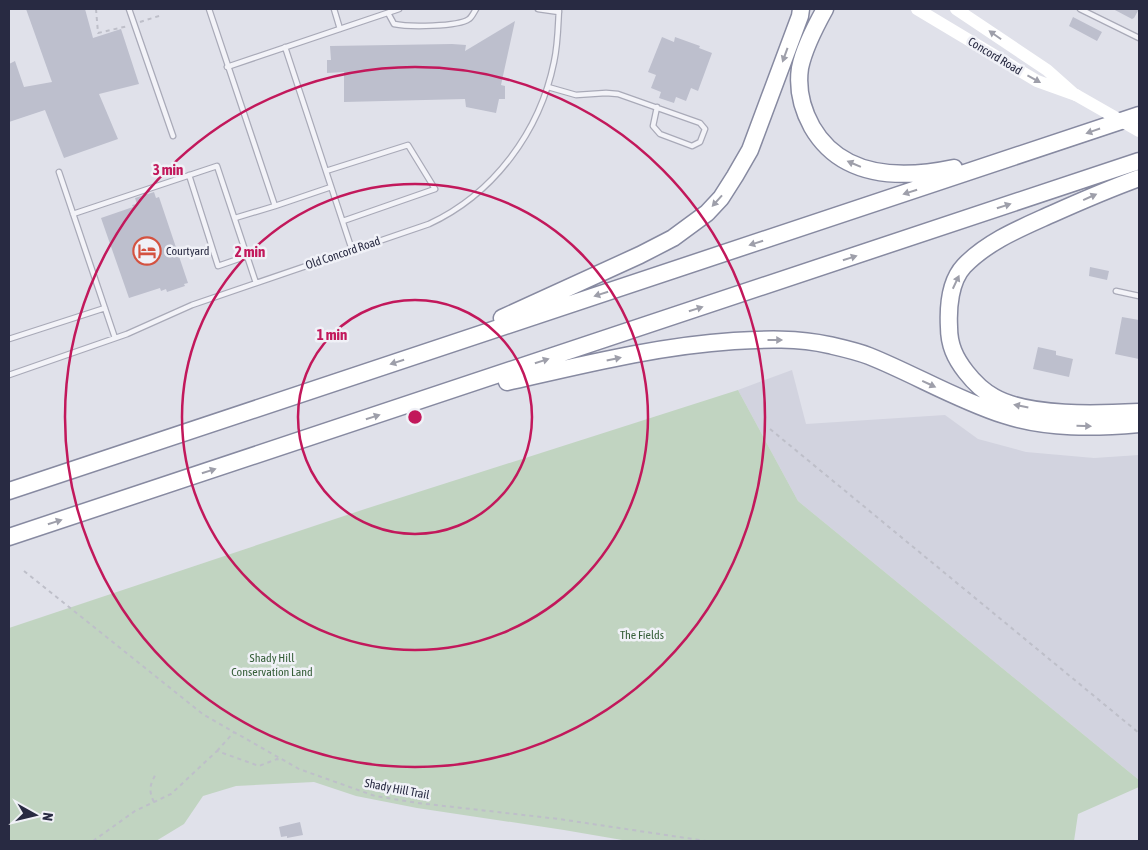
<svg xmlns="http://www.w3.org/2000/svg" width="1148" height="850" viewBox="0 0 1148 850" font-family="'Asap Condensed',sans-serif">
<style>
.built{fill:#d2d3df}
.green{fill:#c1d4c1}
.building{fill:#bdbfcd}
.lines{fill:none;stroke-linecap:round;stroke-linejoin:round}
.service-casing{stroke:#a9aab8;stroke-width:7}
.motorway-casing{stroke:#878aa1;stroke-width:19}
.path{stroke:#bebfc9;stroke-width:2;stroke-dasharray:4 4;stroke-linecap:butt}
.service{stroke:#f3f3f8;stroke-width:4.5}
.secondary{stroke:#fff;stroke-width:12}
.motorway{stroke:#fff;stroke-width:16}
.secondary-bridge{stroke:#fff;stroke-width:12}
.oneway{fill:#9e9faa}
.ring{fill:none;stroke:#c2185b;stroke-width:2.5}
.labels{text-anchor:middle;stroke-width:5;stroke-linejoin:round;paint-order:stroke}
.street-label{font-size:12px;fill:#282a42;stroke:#f0f1f7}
.poi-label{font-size:12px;fill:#282a42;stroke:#f0f1f7;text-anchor:start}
.park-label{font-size:12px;fill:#355e38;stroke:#f0f1f7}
.centre{fill:#c2185b;stroke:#f0f1f7;stroke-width:2.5}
.ring-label{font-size:15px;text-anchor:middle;font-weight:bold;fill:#c2185b;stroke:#f0f1f7;stroke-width:5;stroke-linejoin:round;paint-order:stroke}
</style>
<rect width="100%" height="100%" fill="#e0e1ea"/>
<!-- built -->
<path class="built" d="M792 370 806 424 945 415 978 439 1026 452 1094 458 1139 455V780L798 501 738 390Z"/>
<!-- green -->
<path class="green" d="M738 390 798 501 1139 780V787L1078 814 1074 841H628L564 830 417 808 356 796 314 782 236 786 203 796 184 824 156 841H9V628L365 509Z"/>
<!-- building -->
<path class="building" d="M26 9H85L93 38 121 29 139 84 99 94 118 139 64 158 45 110 9 122V64L15 61 24 87 52 82Z
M1113 9H1139L1134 18 1132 19Z
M1073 17 1102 32 1097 41 1069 26Z
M515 21 501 85 505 86V99H499L496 113 466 107 465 99 344 102V72L327 73V60H331L330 46 452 44 466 45 465 51Z
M662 37 674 42 675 37 700 46 699 48 712 53 698 91 691 88 686 101 676 97 674 103 659 98 661 92 651 88 656 75 648 72Z
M154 192 156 198 159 197 188 283 184 284 185 286 167 292 166 289 161 291 160 288 129 298 101 218 133 207 132 205 137 204 135 198Z
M1090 267 1109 271 1107 280 1089 276Z
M1122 317 1139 320V359L1115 354Z
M1038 347 1056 351V355L1073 359 1069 377 1033 369Z
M300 822 303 835 287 838V836L281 837 279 827Z"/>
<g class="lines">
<!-- service casing -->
<g class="service-casing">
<path id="service" d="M129 9 173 136
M209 9 275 206 331 187
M334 9 340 29
M538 9 559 12
M1080 9 1139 38
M388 13 394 24C408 27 458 27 469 19 472 17 474 12 476 9
M285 47 352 250
M227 67 399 9
M548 87 576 95 606 93 618 94 700 123 705 129 700 142 692 146 660 134 653 126 657 107
M326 171 408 145 435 189 343 221
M59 172 115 338
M189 175 218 266 247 256
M73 214 217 166 256 283
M235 218 275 206
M1116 291 1139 296
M9 339 105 308
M9 375 127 334 192 305 429 224C494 194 540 131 554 62 558 44 558 26 559 9"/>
</g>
<!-- motorway casing -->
<g class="motorway-casing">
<path id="motorway" d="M825 9C815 27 804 48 800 68 797 89 802 109 812 127 842 179 902 179 954 168
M1139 178C1109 189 1081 201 1052 214 1021 228 988 241 964 266 950 281 948 308 949 327 949 345 955 358 966 372 973 381 983 391 994 397 1029 417 1099 414 1139 412
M502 318 640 255 673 238 707 213 721 198 735 176 750 150 800 16 801 9
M507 382C582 365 657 346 734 341 765 339 798 338 829 345 842 348 856 351 869 356 914 374 957 400 1004 415 1047 429 1095 428 1139 424
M9 491 1139 115
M9 537 1139 161"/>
</g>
<!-- path -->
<path class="path" d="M96 9 98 33 128 26
M140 22 162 15
M770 429 1139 733
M24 571 204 715 299 769 375 796 418 803 559 819 706 841
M217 751 234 732
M154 802C148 790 150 784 157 772
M93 841 135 811 171 794 217 751 259 766 277 759 281 760"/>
<!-- service -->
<use href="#service" class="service"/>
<!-- secondary -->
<path class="secondary" d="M917 9 1037 81 1076 95
M956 9 1047 70 1074 94"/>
<!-- motorway -->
<use href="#motorway" class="motorway"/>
<!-- secondary-bridge -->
<path class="secondary-bridge" d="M1076 95 1139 131"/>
</g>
<!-- one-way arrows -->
<defs><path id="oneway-solid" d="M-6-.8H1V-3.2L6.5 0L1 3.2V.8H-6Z" transform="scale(1.25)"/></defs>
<g class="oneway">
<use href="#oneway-solid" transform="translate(995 35) rotate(-145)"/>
<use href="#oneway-solid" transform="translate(785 55) rotate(110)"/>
<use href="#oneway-solid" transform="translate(1034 79) rotate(29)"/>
<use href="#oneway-solid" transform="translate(1093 131) rotate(161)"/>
<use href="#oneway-solid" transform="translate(854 164) rotate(-157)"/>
<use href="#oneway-solid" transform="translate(910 192) rotate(162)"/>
<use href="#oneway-solid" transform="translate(1090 197) rotate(-24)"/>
<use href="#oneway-solid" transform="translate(717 201) rotate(132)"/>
<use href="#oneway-solid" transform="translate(1004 206) rotate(-18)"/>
<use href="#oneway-solid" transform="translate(756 243) rotate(162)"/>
<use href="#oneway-solid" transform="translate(850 258) rotate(-18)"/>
<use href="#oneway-solid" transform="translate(956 282) rotate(-65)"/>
<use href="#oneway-solid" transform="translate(601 294) rotate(162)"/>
<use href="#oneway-solid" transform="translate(696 309) rotate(-18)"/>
<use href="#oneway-solid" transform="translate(775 340)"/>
<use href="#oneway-solid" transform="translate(614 359) rotate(-12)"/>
<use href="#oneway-solid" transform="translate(542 361) rotate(-18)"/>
<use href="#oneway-solid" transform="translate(397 362) rotate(162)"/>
<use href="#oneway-solid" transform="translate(929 384) rotate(25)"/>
<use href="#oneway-solid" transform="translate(1021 406) rotate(-169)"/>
<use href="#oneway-solid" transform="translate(373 417) rotate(-18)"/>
<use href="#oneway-solid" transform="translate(1084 426) rotate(1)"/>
<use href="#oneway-solid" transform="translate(209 471) rotate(-18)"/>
<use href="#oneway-solid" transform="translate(55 522) rotate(-18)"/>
</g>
<!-- distance rings -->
<g class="ring">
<circle cx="415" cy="417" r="117"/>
<circle cx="415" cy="417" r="233"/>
<circle cx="415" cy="417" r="350"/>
</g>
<!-- icons -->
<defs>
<g id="hotel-ring" transform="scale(1.4375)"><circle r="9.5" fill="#f0f1f7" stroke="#d45240" stroke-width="1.5"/><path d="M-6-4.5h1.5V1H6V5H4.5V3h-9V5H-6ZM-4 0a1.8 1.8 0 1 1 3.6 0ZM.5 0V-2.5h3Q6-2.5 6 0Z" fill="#d45240"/></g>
</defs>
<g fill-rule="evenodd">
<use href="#hotel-ring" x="147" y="251"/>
</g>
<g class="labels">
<!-- street labels -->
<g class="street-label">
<text transform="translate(995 56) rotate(31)" y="4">Concord Road</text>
<text transform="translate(343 253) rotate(-19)" y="4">Old Concord Road</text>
<text transform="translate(397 789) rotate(11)" y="4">Shady Hill Trail</text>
</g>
<!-- poi labels -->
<g class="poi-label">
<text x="166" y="255">Courtyard</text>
</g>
<!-- park labels -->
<g class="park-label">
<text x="642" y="639">The Fields</text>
<text x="272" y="662">Shady Hill<tspan x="272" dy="14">Conservation Land</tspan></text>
</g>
</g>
<circle cx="415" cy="417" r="8" class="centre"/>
<g class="ring-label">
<text x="168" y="175">3 min</text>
<text x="250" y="257">2 min</text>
<text x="332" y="340">1 min</text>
</g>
<!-- border -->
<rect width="1148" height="850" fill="none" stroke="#282a42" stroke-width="20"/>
<!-- north arrow -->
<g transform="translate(35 815) rotate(98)" stroke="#f0f1f7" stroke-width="4" paint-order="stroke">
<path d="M0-4L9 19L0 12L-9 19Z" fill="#282a42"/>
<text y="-8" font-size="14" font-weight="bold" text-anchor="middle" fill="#282a42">N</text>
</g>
</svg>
